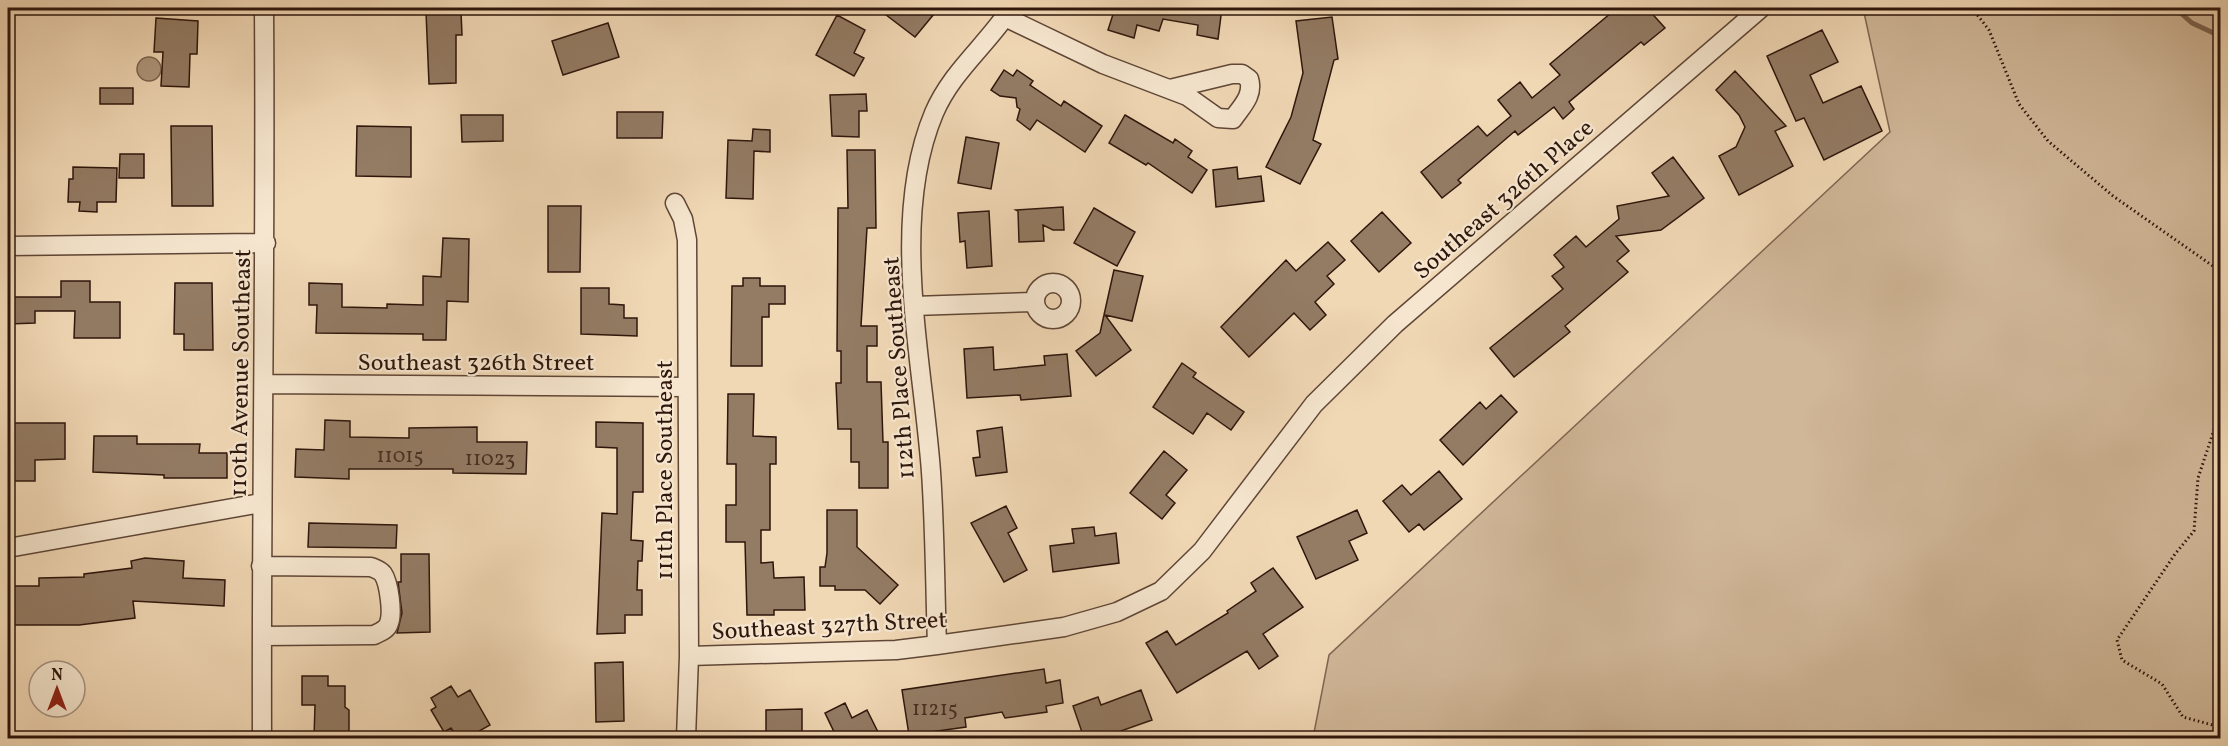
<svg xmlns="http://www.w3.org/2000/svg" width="2228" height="746" viewBox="0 0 2228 746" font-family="Vollkorn,serif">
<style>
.green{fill:#d0b798;stroke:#7f6652;stroke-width:1.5}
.water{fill:#af967c;stroke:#7b634f;stroke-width:1.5}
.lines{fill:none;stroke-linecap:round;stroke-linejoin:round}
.stream{stroke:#7b634f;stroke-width:5}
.building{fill:#937b64;stroke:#2e160c;stroke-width:1.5}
.minor-casing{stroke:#5f4636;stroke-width:21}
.path{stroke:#2e160c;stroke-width:3;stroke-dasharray:1.5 3;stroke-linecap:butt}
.minor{stroke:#f6e6cf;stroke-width:18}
.labels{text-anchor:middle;stroke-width:4.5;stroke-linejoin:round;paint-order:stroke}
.number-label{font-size:21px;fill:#472f22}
.street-label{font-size:24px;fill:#2e160c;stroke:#f6e6cf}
</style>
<rect width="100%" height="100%" fill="#f1d8b5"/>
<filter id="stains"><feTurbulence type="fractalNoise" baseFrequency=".00333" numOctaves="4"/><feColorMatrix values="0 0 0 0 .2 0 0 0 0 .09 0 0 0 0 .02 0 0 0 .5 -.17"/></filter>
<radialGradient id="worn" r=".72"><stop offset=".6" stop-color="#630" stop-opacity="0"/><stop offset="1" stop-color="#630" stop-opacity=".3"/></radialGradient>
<!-- green -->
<path class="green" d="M1863 8H2220V738H1313L1329 655 1890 132Z"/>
<!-- water -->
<path class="water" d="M137 69a12 12 0 1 1 24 0a12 12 0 1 1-24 0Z"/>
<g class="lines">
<!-- stream -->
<path class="stream" d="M2175 8 2192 23 2220 36"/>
</g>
<!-- building -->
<path class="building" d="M877 8H939L915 37Z
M1115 8H1222L1218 39 1197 35 1198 25 1163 19 1159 31 1137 25 1134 38 1108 30Z
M1617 8H1647L1665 28 1644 45 1641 42 1569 102 1574 109 1563 119 1554 107 1518 135 1515 131 1458 180 1461 183 1442 198 1421 172 1478 126 1487 136 1511 116 1498 100 1520 82 1532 98 1560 75 1550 64Z
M426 12H461L462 35H456V83L429 84Z
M837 15 865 30 854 53 864 58 854 76 816 55Z
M1332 17 1338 59 1334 60 1313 140 1321 144 1300 184 1266 167 1291 117 1303 73 1296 21Z
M156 18 198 21 197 54H190L189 87 161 86 163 52H154Z
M608 23 619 57 563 75 552 41Z
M1822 30 1838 62 1810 75 1823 103 1861 86 1882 131 1824 160 1804 118 1796 121 1767 56Z
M1004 70 1013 76 1017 70 1033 81 1030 85 1061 106 1064 101 1102 126 1085 152 1037 120 1030 130 1017 120 1020 109 1017 107 1016 98 1000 96 991 90Z
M1735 71 1786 126 1775 131 1793 166 1739 195 1719 156 1736 147 1745 127 1739 115 1716 90Z
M100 88H133V104H100Z
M866 94 867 111H859V137L832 136 830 95Z
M617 112H663L662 138H617Z
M461 115H503V141L462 142Z
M1125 115 1173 143 1175 139 1192 151 1188 157 1207 170 1192 193 1148 163 1146 165 1109 143Z
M171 126H212L213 206H172Z
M357 126 411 127V177L356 176Z
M753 129 770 130V152L754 151 753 199 726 198 728 140 752 141Z
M966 137 999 143 991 189 958 183Z
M847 150H875L876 228H867L861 326H877V346H867V382H881L883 442H888V488H859V462H851V429H838L836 383H841V351H837L838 208H848Z
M120 154H144V178H119Z
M1673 157 1704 198 1661 230 1616 236 1629 251 1617 261 1628 272 1565 326 1570 332 1514 377 1490 348 1563 289 1552 276 1564 267 1554 255 1576 236 1586 247 1619 219 1617 206 1669 196 1652 173Z
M73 167 117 168 116 202H97V212L79 211 80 202H68L69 179H73Z
M1237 167 1238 179 1261 176 1264 201 1216 207 1213 170Z
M548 206H581L580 272H548Z
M1063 207 1064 230H1053L1043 225 1044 241 1019 242 1018 211 1016 210Z
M1094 208 1135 232 1117 266 1074 243Z
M989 211 992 266 967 268 965 241 960 242 958 213Z
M1382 212 1411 243 1379 272 1351 241Z
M443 238 469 239 468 302 447 301 446 340H423V334L316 333 317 305H309V283L342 284V307L387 308V304L423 305V276L441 277Z
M1328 242 1345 260 1327 276 1334 284 1315 302 1326 315 1310 330 1294 313 1249 357 1221 327 1286 260 1296 271Z
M1114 270 1143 276 1132 321 1105 315 1131 350 1096 376 1076 351 1100 333Z
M743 278H760V286H785V304H769V317H762V366H731L732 286H743Z
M61 281H90V302H120V338H74L75 311H35V323L8 324V297H61Z
M175 283H212L213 350H184V334H174Z
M581 288H609V304L624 305V318H637V336L581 334Z
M993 347 994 370 1045 365 1044 356 1067 354 1071 396 1021 400 1020 395 967 398 964 349Z
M1182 363 1196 373 1193 377 1244 412 1231 430 1207 413 1193 434 1153 407Z
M728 394H754L753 436 776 437V464H770V530H761V563L773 562 774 578 804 577 805 610H774V615H747L745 542H726V505H736V464H727Z
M1501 395 1517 412 1463 465 1440 440 1480 402 1486 409Z
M325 420 350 421V437L409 438V428L477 427V442H527L526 474 453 473V469H349V479L295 477 296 449 324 450Z
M596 422 643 423V492H633L631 540 643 541 642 561H638L637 590H642V615H625V633L597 634 602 513 617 514V448L596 447Z
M12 423H65V459L35 460V481H12Z
M1002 427 1007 472 976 476 973 458 980 457 977 431Z
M94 436H137V444H200L199 453H227V478H164V475L93 472Z
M1164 451 1187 470 1166 495 1175 503 1162 519 1130 493Z
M1439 471 1462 499 1424 530 1419 524 1409 532 1383 501 1402 485 1411 495Z
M1006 506 1017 528 1008 533 1027 570 1004 582 971 523Z
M827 510H857V547L898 585 880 604 865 590H835V586H820V567H825L827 553Z
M1357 510 1367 533 1349 541 1358 560 1316 579 1297 537Z
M309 523 397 525 396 548 308 547Z
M1094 527 1095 536 1116 533 1119 563 1053 572 1050 546 1074 543 1072 529Z
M401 554H429L430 632 397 633 402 613 398 582H401Z
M145 558 184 561 183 578 225 580 224 606 133 601 135 618 79 625H8V586H39V578L84 577V574L132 568 131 561Z
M1273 568 1303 607 1263 634 1278 656 1259 669 1247 651 1177 693 1146 643 1167 631 1176 645 1228 613 1227 611 1256 591 1251 583Z
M623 662 624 721 596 722 595 663Z
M1044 669 1046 683 1060 680 1063 703 1046 706 1047 712 1005 718 1002 712 965 718 966 727 909 735 902 690Z
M302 676H328V686H345V707L349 710V738H314L315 705H302Z
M451 686 458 697 470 690 490 725 467 738H458L451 728 444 732 431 710 436 707 431 698Z
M1141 690 1152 720 1101 738H1084L1073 706 1098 697 1101 705Z
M845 703 852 718 867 710 881 738H837L825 713Z
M802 709V738H766V710Z"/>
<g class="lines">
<!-- minor casing -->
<g class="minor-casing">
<path id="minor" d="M1005 17 1103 64 1187 96 1218 118 1233 119C1242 106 1254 95 1249 79L1242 74H1232L1170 89
M675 203 683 219 687 240 689 656 686 738
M8 246 266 243
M1035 301a18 18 0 1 1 36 0a18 18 0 1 1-36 0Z
M914 306 1034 302
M264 384 687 387
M8 548 261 503
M261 566 371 567C376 569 380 570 383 574 389 583 393 613 389 623 387 630 380 632 374 635L262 636
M937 645C935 587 935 530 931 472 923 361 889 220 934 113 952 71 987 45 1011 8
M689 656 896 650 937 645 1064 627 1117 612 1161 591 1202 551 1314 404 1395 324 1761 8
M262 738C261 495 266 251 264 8"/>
</g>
<!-- path -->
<path class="path" d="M1972 8 1989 30 2019 104 2048 141 2113 196 2220 271
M2220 370V373
M2220 412 2198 478 2194 531 2175 554 2117 640 2122 660 2162 684 2183 717 2220 727"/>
<!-- minor -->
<use href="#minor" class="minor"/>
</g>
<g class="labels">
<!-- number labels -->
<g class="number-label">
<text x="400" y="462">11015</text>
<text x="490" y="465">11023</text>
<text x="935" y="715">11215</text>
</g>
<!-- street labels -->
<g class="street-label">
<text transform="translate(1503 199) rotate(-41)" y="8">Southeast 326th Place</text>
<text x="476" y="370">Southeast 326th Street</text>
<text transform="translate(898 368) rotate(-94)" y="8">112th Place Southeast</text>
<text transform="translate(240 373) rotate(-89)" y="8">110th Avenue Southeast</text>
<text transform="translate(664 470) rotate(-90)" y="8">111th Place Southeast</text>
<text transform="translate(829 625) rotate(-3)" y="8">Southeast 327th Street</text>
</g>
</g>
<!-- margin -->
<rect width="2228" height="746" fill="none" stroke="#f1d8b5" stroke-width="30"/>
<rect x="9" y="9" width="2210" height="728" fill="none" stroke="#2e160c" stroke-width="3"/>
<rect x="15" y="15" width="2198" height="716" fill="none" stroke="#2e160c" stroke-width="1.5"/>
<!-- north arrow -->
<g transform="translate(57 689)"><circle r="28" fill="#f6e6cf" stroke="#a69381" stroke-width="1.5"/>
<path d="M0-4.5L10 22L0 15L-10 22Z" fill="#8f2418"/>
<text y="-9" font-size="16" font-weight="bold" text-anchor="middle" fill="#2e160c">N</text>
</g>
<rect width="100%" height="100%" filter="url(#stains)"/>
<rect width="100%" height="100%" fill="url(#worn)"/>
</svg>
